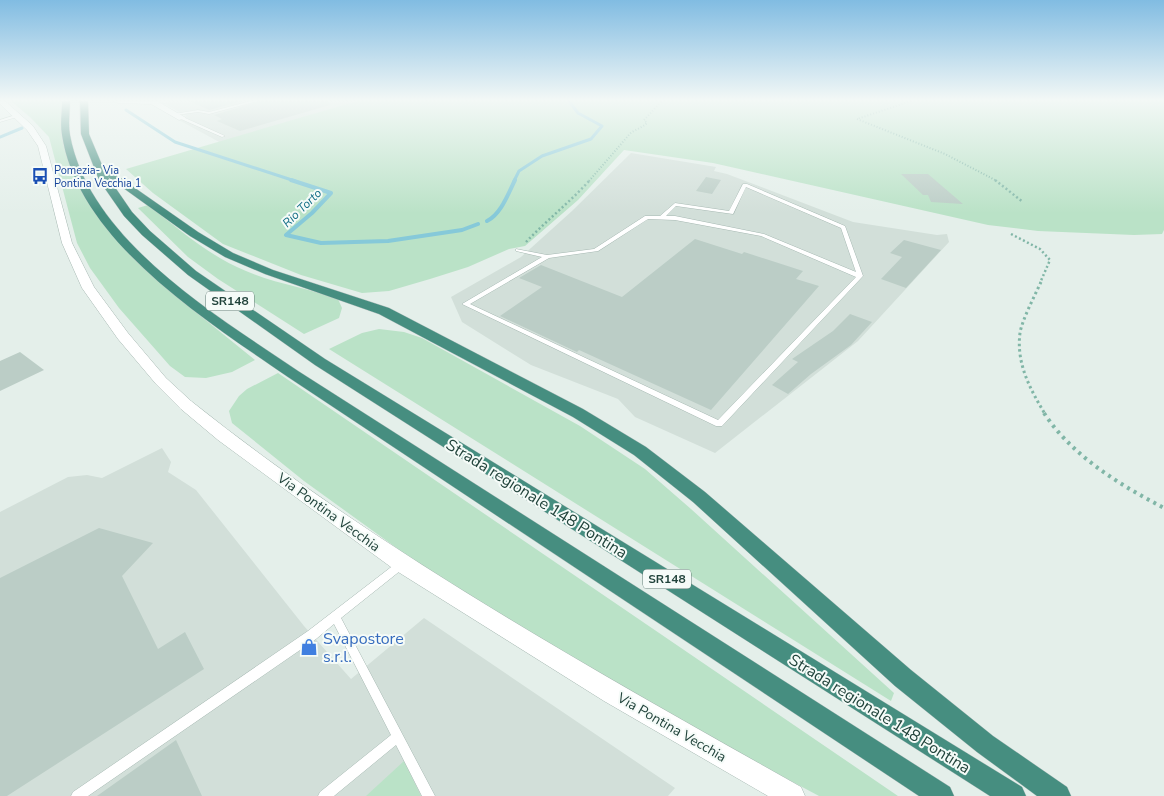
<svg xmlns="http://www.w3.org/2000/svg" width="1164" height="796" viewBox="0 0 1164 796" font-family="'Nunito Sans',sans-serif">
<style>
.built{fill:#d2dfd9}
.green{fill:#bae2c7}
.lines{fill:none;stroke-linecap:round;stroke-linejoin:round}
.stream-far1{stroke:#86c9d9;stroke-width:3}
.stream{stroke:#86c9d9;stroke-width:4}
.building{fill:#bbcdc6}
.service-casing{stroke:#a6b8b2;stroke-width:1}
.minor-casing{stroke:#a6b8b2;stroke-width:1}
.tertiary-casing{stroke:#a6b8b2;stroke-width:1}
.trunk-casing{stroke:#c1cac8;stroke-width:1}
.path-far3{stroke:#81b6a7;stroke-width:2;stroke-dasharray:1 2;stroke-linecap:butt}
.path-far2{stroke:#81b6a7;stroke-width:2.5;stroke-dasharray:2 2.5;stroke-linecap:butt}
.path-far1{stroke:#81b6a7;stroke-width:3;stroke-dasharray:2.5 3;stroke-linecap:butt}
.path{stroke:#81b6a7;stroke-width:4;stroke-dasharray:3 4.5;stroke-linecap:butt}
.service{fill:#fff;fill-rule:evenodd}
.minor{fill:#fff;fill-rule:evenodd}
.tertiary{fill:#fff;fill-rule:evenodd}
.trunk{fill:#468e80;fill-rule:evenodd}
.labels{text-anchor:middle;stroke-width:4;stroke-linejoin:round;paint-order:stroke}
.far-transit-label{font-size:11px;fill:#164399;stroke:#f5fbf8;text-anchor:start}
.far-water-label{font-size:12px;font-style:italic;fill:#136e86;stroke:#f5fbf8}
.shield{fill:#f5fbf8;stroke:#617a74;stroke-width:1}
.shield-label{font-size:12px;font-weight:bold;fill:#21433b}
.street-label{font-size:14px;fill:#21433b;stroke:#f5fbf8}
.near-street-label{font-size:16px;fill:#21433b;stroke:#f5fbf8}
.near-shop-label{font-size:16px;fill:#366cbe;stroke:#f5fbf8;text-anchor:start}
</style>
<rect width="100%" height="100%" fill="#e4efea"/>
<!-- built -->
<path class="built" d="M166 101H357L221 143 177 119 187 116 163 103Z
M631 153 716 167 714 171 727 174 853 222 937 235 947 234 949 242 858 341 715 453 635 417 618 399 531 365 462 322 451 297 521 257 572 211Z
M162 448 171 462 168 472 196 490 304 626 351 679 424 618 675 788 668 796H0V512L68 477 87 475 102 478Z"/>
<!-- green -->
<path class="green" d="M11 101H64L63 143 76 182 110 233 139 263 166 288 255 360 232 372 206 378 185 377 170 366 119 308 90 268 77 243 49 137 31 118Z
M357 101H1164V230L1162 234 1134 235 1038 231 988 225 713 163 624 150 578 200 525 246 509 249 468 267 430 279 389 291 362 293 301 275 223 244 153 193 126 169Z
M148 205C179 229 209 256 246 271 276 284 308 288 338 299L342 308 339 318 304 334 218 279 188 257 138 208Z
M379 329 404 332 422 338 580 426 645 469 691 509 894 693 891 701 329 349 362 333Z
M278 373 898 796H819L733 750 561 652 416 562 304 481 232 423 229 411 239 396 247 389Z
M404 761 421 796H366Z"/>
<g class="lines">
<!-- stream-far1 -->
<path class="stream-far1" d="M126 110 175 142 295 181
M0 137 22 128
M514 181 519 171 542 156 591 139 602 126 578 113 569 101"/>
<!-- stream -->
<path class="stream" d="M291 180 331 193 312 213 286 235 321 243 388 241 462 230 478 224
M487 221C501 214 508 194 515 180"/>
</g>
<!-- building -->
<path class="building" d="M189 101H243L209 110Z
M260 101H329L330 105 240 131 217 121 222 119 214 115Z
M901 174H928L963 204 931 202 928 195H923Z
M706 177 721 180 712 194 696 191Z
M695 239 742 254 744 252 803 271 796 279 819 286 711 410 579 350 577 352 500 316 542 287 519 278 541 265 622 297Z
M904 240 941 250 906 288 881 279 902 257 890 253Z
M850 314 872 322 851 345 811 374 788 394 772 385 798 362 792 359 833 331Z
M20 352 44 370 0 391V361Z
M99 528 153 543 122 576 158 649 185 632 204 669 7 796H0V578Z
M176 740 202 796H97Z"/>
<g class="lines">
<!-- service casing -->
<g class="service-casing">
<path id="service" d="M153 101H166L167 102 165 103Z
M251 101H258L209 114 198 112 176 115 174 114 198 110 209 112Z
M16 115 17 117 0 122V120Z
M181 117H183L225 136 222 137 181 119Z
M743 184H747L845 226 863 276 722 426H716L462 304 542 257 516 251V249L547 255 594 249 645 216H660L675 203 729 211ZM746 187 841 228 856 272 764 234 675 216H666L676 206 733 214ZM648 219 675 220 761 236 856 277 718 420 470 304 549 258 598 251Z
M402 560 405 561 407 564 405 567 341 618 435 796H422L396 745 334 796H318L320 792 391 735 334 624 316 639 88 796H71L73 792 308 631 399 561Z"/>
</g>
<!-- minor casing -->
<g class="minor-casing">
<path id="minor" d="M0 101H5L33 126 46 146 72 243 94 287 128 333 166 378 191 401 194 405 191 409 186 410 181 409 156 384 118 339 82 288 62 243 38 146 27 130 0 104Z
M114 101H157L186 118 179 120 151 104 118 103Z"/>
</g>
<!-- tertiary casing -->
<g class="tertiary-casing">
<path id="tertiary" d="M186 400 191 401C380 552 592 669 801 787L805 796H768L604 701 395 570 218 440 181 409 178 405 181 401Z"/>
</g>
<!-- trunk casing -->
<g class="trunk-casing">
<path id="trunk" d="M62 101H70C70 112 68 124 70 135 89 240 217 316 298 371L950 787 954 796H919L288 377C207 321 78 241 62 135 60 124 62 112 62 101Z
M80 101H88L89 134 102 165 198 232 233 253 273 270 389 308 583 409 646 447 705 492 911 670 993 736 1067 787 1071 796H1037L977 752 895 686 693 502 634 455 573 417 379 314 265 274 225 257 190 236 108 177 132 212 150 231 196 271 325 359 1022 787 1026 796H990L315 365 188 275 142 235 124 216 99 180 81 134Z"/>
</g>
<!-- path-far3 -->
<path class="path-far3" d="M911 101 857 119 945 154 997 181
M589 181C602 166 615 151 628 136 632 130 641 129 647 123L644 120 662 101"/>
<!-- path-far2 -->
<path class="path-far2" d="M995 180 1023 202
M1011 234 1040 249 1050 260 1040 283
M526 242C547 220 570 202 590 180"/>
<!-- path-far1 -->
<path class="path-far1" d="M1041 282C1035 295 1022 320 1020 333 1016 363 1030 389 1045 414"/>
<!-- path -->
<path class="path" d="M1044 413C1072 456 1120 485 1164 508"/>
<!-- service -->
<use href="#service" class="service"/>
<!-- minor -->
<use href="#minor" class="minor"/>
<!-- tertiary -->
<use href="#tertiary" class="tertiary"/>
<!-- trunk -->
<use href="#trunk" class="trunk"/>
</g>
<!-- sky -->
<linearGradient id="sky" x2="0" y2="1"><stop stop-color="#81bce2"/><stop offset="0.47" stop-color="#f3f8f6"/><stop offset="1" stop-color="#f3f8f6" stop-opacity="0"/></linearGradient>
<rect width="1164" height="213" fill="url(#sky)"/>
<!-- icons -->
<defs>
<g id="bus-bare" transform="scale(1.35)"><path d="M-5-6H5V4H4V6H2V4H-2V6H-4V4H-5ZM-3.5-4V0h7V-4ZM-3.5 1.2v1.5H-2V1.2ZM2 1.2v1.5H3.5V1.2Z" fill="#1a4fb4" stroke="#f5fbf8" stroke-width="2.5" paint-order="stroke"/></g>
<g id="shop-bare" transform="scale(1.35)"><path d="M-5-2.5h2.3a2.7 3.5 0 0 1 5.4 0H5L5.5 6h-11ZM-1.5-2.5h3a1.5 2.3 0 0 0-3 0Z" fill="#3f7fe0" stroke="#f5fbf8" stroke-width="2.5" paint-order="stroke"/></g>
</defs>
<g fill-rule="evenodd">
<use href="#bus-bare" x="40" y="176"/>
<use href="#shop-bare" x="309" y="647"/>
</g>
<g class="labels">
<!-- far-transit labels -->
<g class="far-transit-label">
<text x="54" y="174">Pomezia- Via<tspan x="54" dy="13">Pontina Vecchia 1</tspan></text>
</g>
<!-- far-water labels -->
<g class="far-water-label">
<text transform="translate(302 208) rotate(-44)" y="4">Rio Torto</text>
</g>
<!-- shield labels -->
<g class="shield">
<rect x="206" y="291.5" width="48" height="19" rx="4"/>
<rect x="643" y="569.5" width="48" height="19" rx="4"/>
</g>
<g class="shield-label">
<text x="230" y="305">SR148</text>
<text x="667" y="583">SR148</text>
</g>
<!-- street labels -->
<g class="street-label">
<text transform="translate(329 512) rotate(36)" y="5">Via Pontina Vecchia</text>
<text transform="translate(672 727) rotate(30)" y="5">Via Pontina Vecchia</text>
</g>
<!-- near-street labels -->
<g class="near-street-label">
<text transform="translate(537 498) rotate(32)" y="6">Strada regionale 148 Pontina</text>
<text transform="translate(880 713) rotate(32)" y="6">Strada regionale 148 Pontina</text>
</g>
<!-- near-shop labels -->
<g class="near-shop-label">
<text x="323" y="644">Svapostore<tspan x="323" dy="18">s.r.l.</tspan></text>
</g>
</g>
</svg>
